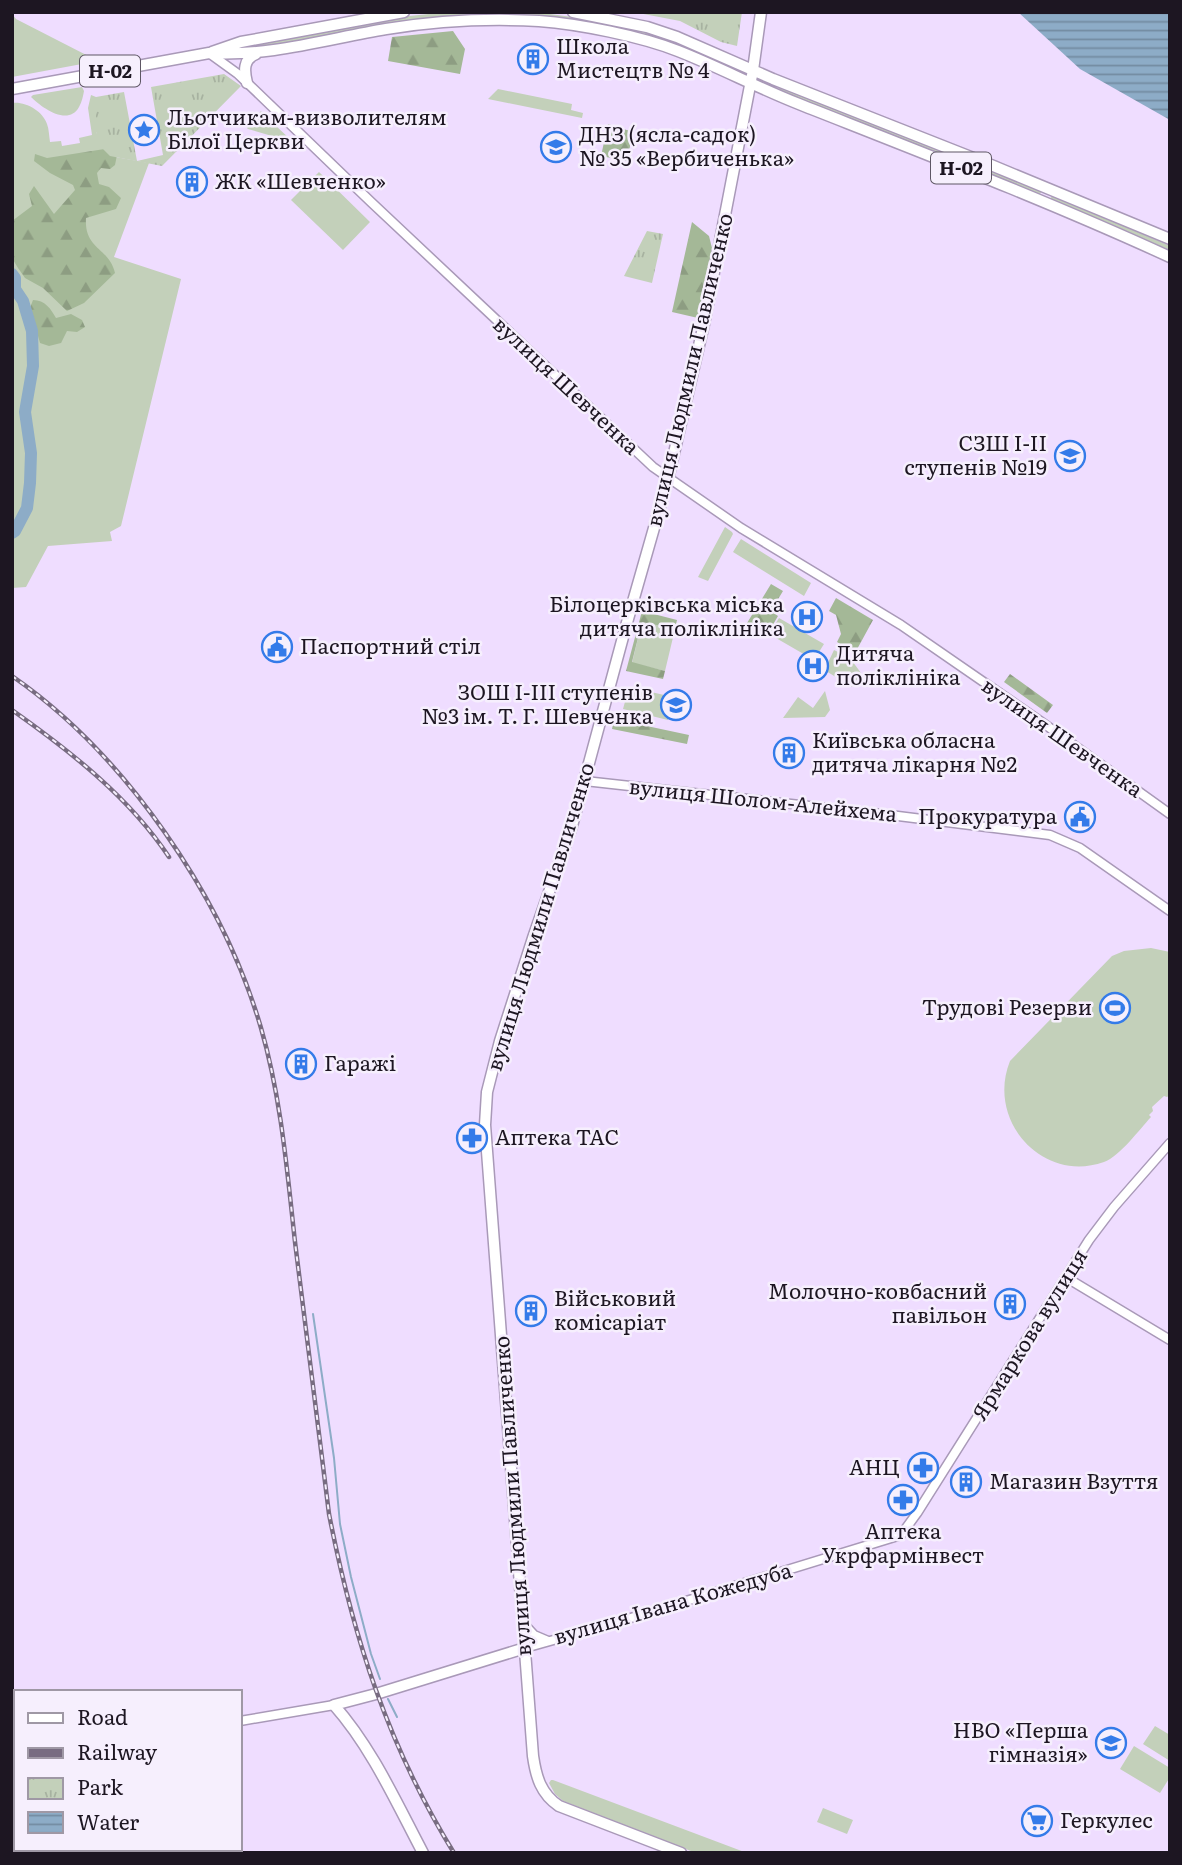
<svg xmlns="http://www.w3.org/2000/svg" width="1182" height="1865" viewBox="0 0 1182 1865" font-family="Literata,serif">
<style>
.grass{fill:#c3d0ba}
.forest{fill:url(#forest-firs)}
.park{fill:url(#park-tufts)}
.water{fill:url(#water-rules)}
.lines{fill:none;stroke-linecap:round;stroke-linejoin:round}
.stream{stroke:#8dacc7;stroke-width:2}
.river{stroke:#8dacc7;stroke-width:12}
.minor-casing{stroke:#a999b8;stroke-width:11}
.major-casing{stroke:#a999b8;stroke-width:13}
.minor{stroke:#fff;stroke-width:8}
.major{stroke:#fff;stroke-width:10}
.rail-casing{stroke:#786c81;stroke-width:4.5}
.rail{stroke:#f6effd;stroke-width:2;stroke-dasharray:5;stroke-linecap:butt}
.labels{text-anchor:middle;stroke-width:5;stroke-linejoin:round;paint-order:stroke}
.shield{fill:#f6effd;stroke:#5e5764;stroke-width:2}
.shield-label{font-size:19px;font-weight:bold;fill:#1d1622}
.poi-label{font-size:21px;fill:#1d1622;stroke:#f6effd;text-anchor:start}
.street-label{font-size:21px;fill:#1d1622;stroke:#f6effd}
</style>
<defs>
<pattern id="forest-firs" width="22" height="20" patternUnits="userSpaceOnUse" patternTransform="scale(1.75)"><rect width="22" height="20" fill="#a4b897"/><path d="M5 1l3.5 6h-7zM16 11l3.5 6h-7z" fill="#8d9d82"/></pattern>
<pattern id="park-tufts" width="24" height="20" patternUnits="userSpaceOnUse" patternTransform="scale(1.75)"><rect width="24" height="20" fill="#c3d0ba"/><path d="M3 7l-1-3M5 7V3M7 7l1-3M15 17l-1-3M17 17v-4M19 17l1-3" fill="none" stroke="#a7b2a0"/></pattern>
<pattern id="water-rules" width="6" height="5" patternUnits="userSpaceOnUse" patternTransform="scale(1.75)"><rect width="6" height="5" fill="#8dacc7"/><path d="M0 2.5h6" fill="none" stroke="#738ba1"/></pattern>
</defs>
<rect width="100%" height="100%" fill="#efddff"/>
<!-- grass -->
<path class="grass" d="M447 12H536L586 19 664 37 662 41 585 24 525 15 452 17 238 51 237 48 315 34 382 19Z
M12 14 16 19 98 61 12 77Z
M82 87 84 91C83 96 82 102 79 107 68 127 41 107 31 97L33 95Z
M780 87 1042 191 1039 195 778 90Z
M498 89 572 104 571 110 583 113 582 118 488 99Z
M91 95 96 97V132L110 156 149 163 114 257 181 279 121 526 110 532 112 541 48 546 26 587 12 588V103C25 101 43 111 47 124 49 129 49 136 50 142L61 141 62 146 80 143 79 138 92 135 88 108Z
M261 111 264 117H268L274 127 276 126 290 139 289 141 248 129 247 128Z
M319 172 370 222 343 250 291 200Z
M1052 195 1170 246V252L1050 200Z
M725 527 732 532 733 534 708 581 698 577Z
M741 539 811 583 804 596 733 552Z
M779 618 824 644 814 660 769 634Z
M642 622 675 629 665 671 632 663Z
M834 650 850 658 861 673 852 687 826 671V667Z
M629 687 673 697 668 720 623 709Z
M825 691 830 710 825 717 783 718 798 697 813 708Z
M1151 948 1170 952V1095L1167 1097 1164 1096 1152 1107 1153 1111 1149 1115 1151 1117C1139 1130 1120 1156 1104 1162 1042 1184 986 1120 1010 1061L1112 956 1124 951Z
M1155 1726 1170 1735V1761L1143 1744Z
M1134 1746 1170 1768V1777L1160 1793 1120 1769Z
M551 1780H553L747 1853H696L563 1801 555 1794 549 1783Z
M823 1808 853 1820 847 1834 817 1822Z"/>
<!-- forest -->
<path class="forest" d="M453 31 465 49 460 74 388 61 392 37Z
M608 124 633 132 627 161 601 156Z
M111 148 117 155 115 165 110 169 101 168 97 173 99 184 109 187 121 198 116 209 86 218C84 250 109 247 115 273L84 303 67 311 43 288 25 278 18 268 12 258V221L32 206 29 194 34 186 54 214 75 190 73 185 50 173 34 161 35 154 47 158Z
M692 222 709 236 712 248 698 318 672 312Z
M33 300C45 300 51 309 56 318L71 314 82 320 85 327 77 332 67 331 61 343 49 346 40 343 30 308Z
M771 584 783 591 771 611 778 616 767 635 747 623Z
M836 598 873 620 855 653 837 642 841 634 836 615 829 611Z
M642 611 677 620 675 629 642 622 632 662 665 671 663 679 626 671Z
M1010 674 1053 705 1047 713 1004 682Z
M614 719 689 735 687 744 612 729Z"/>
<!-- park -->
<path class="park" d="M633 12H742L737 46 721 42 680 21Z
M224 74 241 86 162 166 110 156 101 147 96 132V97L124 92 137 161 163 155 151 87Z
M647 231 663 234 652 283 624 276Z"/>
<!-- water -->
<path class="water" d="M1018 12H1167L1170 15V120L1080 69Z"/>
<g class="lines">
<!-- stream -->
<path class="stream" d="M313 1314 334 1458 340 1524 351 1577 371 1654 380 1679
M388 1699 397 1717"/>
<!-- river -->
<path class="river" d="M12 274 15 278V289L23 301 32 331 33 366 25 412 31 453 30 483 27 508 15 531 12 533"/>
<!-- minor casing -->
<g class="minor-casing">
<path id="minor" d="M209 53 238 74 371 202 653 467 741 528 901 625 1043 723 1170 814
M585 781 882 814 1050 835 1080 848 1170 911
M1067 1278 1170 1340
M524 1624 534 1635 548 1641
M525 1648 621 1621 901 1535 917 1513 1089 1240 1114 1207 1170 1143
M240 1721 334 1705
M12 1806 16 1804"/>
</g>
<!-- major casing -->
<g class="major-casing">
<path id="major" d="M573 12 647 27 677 37 773 79 991 165 1170 239
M212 52 241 42 404 12
M247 83C244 71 243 59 256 54
M12 89 209 53C268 57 327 39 386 29 436 21 488 18 539 21 579 24 640 36 678 51 719 67 758 88 799 104 923 153 1048 201 1170 257
M423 1853C396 1802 372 1748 334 1705L376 1694 525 1648
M681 1853 559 1806C541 1794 536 1777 533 1756L485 1125 487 1092 500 1041 533 938 572 826 626 626 668 479 704 324 753 70 761 12"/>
</g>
<!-- minor -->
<use href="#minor" class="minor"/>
<!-- major -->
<use href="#major" class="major"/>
<!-- rail casing -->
<g class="rail-casing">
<path id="rail" d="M12 676C125 754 223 897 261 1028 281 1097 287 1170 295 1242 306 1333 318 1423 329 1514 353 1637 388 1746 454 1853
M12 710C70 751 129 797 169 857"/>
</g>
<!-- rail -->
<use href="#rail" class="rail"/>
</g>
<!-- icons -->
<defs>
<g id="building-ring" transform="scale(1.575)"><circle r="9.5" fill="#f6effd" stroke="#347be9" stroke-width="1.5"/><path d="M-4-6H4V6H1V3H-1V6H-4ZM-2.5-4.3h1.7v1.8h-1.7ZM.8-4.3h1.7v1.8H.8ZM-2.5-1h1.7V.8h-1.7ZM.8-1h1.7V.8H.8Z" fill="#347be9"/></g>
<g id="sight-ring" transform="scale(1.575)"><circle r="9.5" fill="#f6effd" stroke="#347be9" stroke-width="1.5"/><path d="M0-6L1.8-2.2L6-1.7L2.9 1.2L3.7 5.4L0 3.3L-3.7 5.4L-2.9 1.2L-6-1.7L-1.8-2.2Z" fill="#347be9"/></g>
<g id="school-ring" transform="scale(1.575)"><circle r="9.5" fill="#f6effd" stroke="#347be9" stroke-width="1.5"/><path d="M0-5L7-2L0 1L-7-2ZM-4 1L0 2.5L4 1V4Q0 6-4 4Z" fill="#347be9"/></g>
<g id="hospital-ring" transform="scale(1.575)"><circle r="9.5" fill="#f6effd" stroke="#347be9" stroke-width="1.5"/><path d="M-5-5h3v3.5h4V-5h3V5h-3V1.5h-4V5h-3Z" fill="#347be9"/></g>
<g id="civic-ring" transform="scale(1.575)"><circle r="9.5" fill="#f6effd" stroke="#347be9" stroke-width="1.5"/><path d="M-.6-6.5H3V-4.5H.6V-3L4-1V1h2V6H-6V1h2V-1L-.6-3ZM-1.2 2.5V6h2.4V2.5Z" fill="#347be9"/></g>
<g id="stadium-ring" transform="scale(1.575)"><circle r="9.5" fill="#f6effd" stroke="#347be9" stroke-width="1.5"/><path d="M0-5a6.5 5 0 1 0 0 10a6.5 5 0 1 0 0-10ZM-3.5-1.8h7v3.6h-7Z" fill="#347be9"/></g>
<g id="pharmacy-ring" transform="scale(1.575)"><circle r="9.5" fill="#f6effd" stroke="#347be9" stroke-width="1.5"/><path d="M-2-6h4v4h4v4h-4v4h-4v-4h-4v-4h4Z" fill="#347be9"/></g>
<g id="supermarket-ring" transform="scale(1.575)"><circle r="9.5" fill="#f6effd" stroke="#347be9" stroke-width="1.5"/><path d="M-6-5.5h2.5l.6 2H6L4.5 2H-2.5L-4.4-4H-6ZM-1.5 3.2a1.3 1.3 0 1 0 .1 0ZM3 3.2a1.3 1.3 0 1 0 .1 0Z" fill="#347be9"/></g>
</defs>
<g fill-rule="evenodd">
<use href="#building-ring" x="533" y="59"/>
<use href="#sight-ring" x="144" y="130"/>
<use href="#school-ring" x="556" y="147"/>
<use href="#building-ring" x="192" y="182"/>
<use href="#school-ring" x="1070" y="456"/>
<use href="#hospital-ring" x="807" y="617"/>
<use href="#civic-ring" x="277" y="647"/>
<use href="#hospital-ring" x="813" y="666"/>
<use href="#school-ring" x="676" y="705"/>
<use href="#building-ring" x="789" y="753"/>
<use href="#civic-ring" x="1080" y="817"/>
<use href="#stadium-ring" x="1115" y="1008"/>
<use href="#building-ring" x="301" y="1064"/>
<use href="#pharmacy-ring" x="472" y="1138"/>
<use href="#building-ring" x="1010" y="1304"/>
<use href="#building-ring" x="531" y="1311"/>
<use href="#pharmacy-ring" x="923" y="1468"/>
<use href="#building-ring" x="966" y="1482"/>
<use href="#pharmacy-ring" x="903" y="1500"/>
<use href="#school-ring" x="1111" y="1743"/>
<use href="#supermarket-ring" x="1037" y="1821"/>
</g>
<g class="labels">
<!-- shield labels -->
<g class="shield">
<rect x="80" y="55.5" width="60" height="31" rx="5"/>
<rect x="931" y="152.5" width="60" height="31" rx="5"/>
</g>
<g class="shield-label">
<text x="110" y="78">Н-02</text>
<text x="961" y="175">Н-02</text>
</g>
<!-- poi labels -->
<g class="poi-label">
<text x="556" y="54">Школа<tspan x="556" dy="24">Мистецтв № 4</tspan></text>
<text x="167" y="125">Льотчикам-визволителям<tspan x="167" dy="24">Білої Церкви</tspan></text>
<text x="579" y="142">ДНЗ (ясла-садок)<tspan x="579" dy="24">№ 35 «Вербиченька»</tspan></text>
<text x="215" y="189">ЖК «Шевченко»</text>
<text x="1047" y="451" text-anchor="end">СЗШ I-II<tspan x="1047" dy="24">ступенів №19</tspan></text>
<text x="784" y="612" text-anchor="end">Білоцерківська міська<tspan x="784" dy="24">дитяча поліклініка</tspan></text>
<text x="300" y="654">Паспортний стіл</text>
<text x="836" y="661">Дитяча<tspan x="836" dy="24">поліклініка</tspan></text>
<text x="653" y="700" text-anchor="end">ЗОШ І-ІІІ ступенів<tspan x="653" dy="24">№3 ім. Т. Г. Шевченка</tspan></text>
<text x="812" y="748">Київська обласна<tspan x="812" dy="24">дитяча лікарня №2</tspan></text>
<text x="1057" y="824" text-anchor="end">Прокуратура</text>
<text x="1092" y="1015" text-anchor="end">Трудові Резерви</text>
<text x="324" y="1071">Гаражі</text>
<text x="495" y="1145">Аптека ТАС</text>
<text x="987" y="1299" text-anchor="end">Молочно-ковбасний<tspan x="987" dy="24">павільон</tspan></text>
<text x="554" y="1306">Військовий<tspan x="554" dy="24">комісаріат</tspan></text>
<text x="900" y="1475" text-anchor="end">АНЦ</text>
<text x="989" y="1489">Магазин Взуття</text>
<text x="903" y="1539" text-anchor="middle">Аптека<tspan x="903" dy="24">Укрфармінвест</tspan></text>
<text x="1088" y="1738" text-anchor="end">НВО «Перша<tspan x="1088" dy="24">гімназія»</tspan></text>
<text x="1060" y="1828">Геркулес</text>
</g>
<!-- street labels -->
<g class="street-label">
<text transform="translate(690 370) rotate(-77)" y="7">вулиця Людмили Павличенко</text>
<text transform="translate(566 386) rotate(43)" y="7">вулиця Шевченка</text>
<text transform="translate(1062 738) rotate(35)" y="7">вулиця Шевченка</text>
<text transform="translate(763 801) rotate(6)" y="7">вулиця Шолом-Алейхема</text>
<text transform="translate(541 917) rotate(-73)" y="7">вулиця Людмили Павличенко</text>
<text transform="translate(1030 1335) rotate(-58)" y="7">Ярмаркова вулиця</text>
<text transform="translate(513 1496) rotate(-94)" y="7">вулиця Людмили Павличенко</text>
<text transform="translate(673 1604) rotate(-16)" y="7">вулиця Івана Кожедуба</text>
</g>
</g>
<!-- border -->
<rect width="1182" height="1865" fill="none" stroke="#1d1622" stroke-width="28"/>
<!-- legend -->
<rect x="14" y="1690" width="228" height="161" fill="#f6effd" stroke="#9f98a5" stroke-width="2"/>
<rect x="28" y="1713" width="35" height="10" fill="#ffffff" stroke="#9f98a5" stroke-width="2"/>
<text x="77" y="1725" font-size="21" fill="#1d1622">Road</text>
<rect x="28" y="1748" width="35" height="10" fill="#786c81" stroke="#9f98a5" stroke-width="2"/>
<text x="77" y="1760" font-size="21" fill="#1d1622">Railway</text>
<rect x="28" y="1778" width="35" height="21" fill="url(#park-tufts)" stroke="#9f98a5" stroke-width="2"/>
<text x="77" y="1795" font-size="21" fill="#1d1622">Park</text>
<rect x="28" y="1812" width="35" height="21" fill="url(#water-rules)" stroke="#9f98a5" stroke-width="2"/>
<text x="77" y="1830" font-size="21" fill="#1d1622">Water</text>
</svg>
